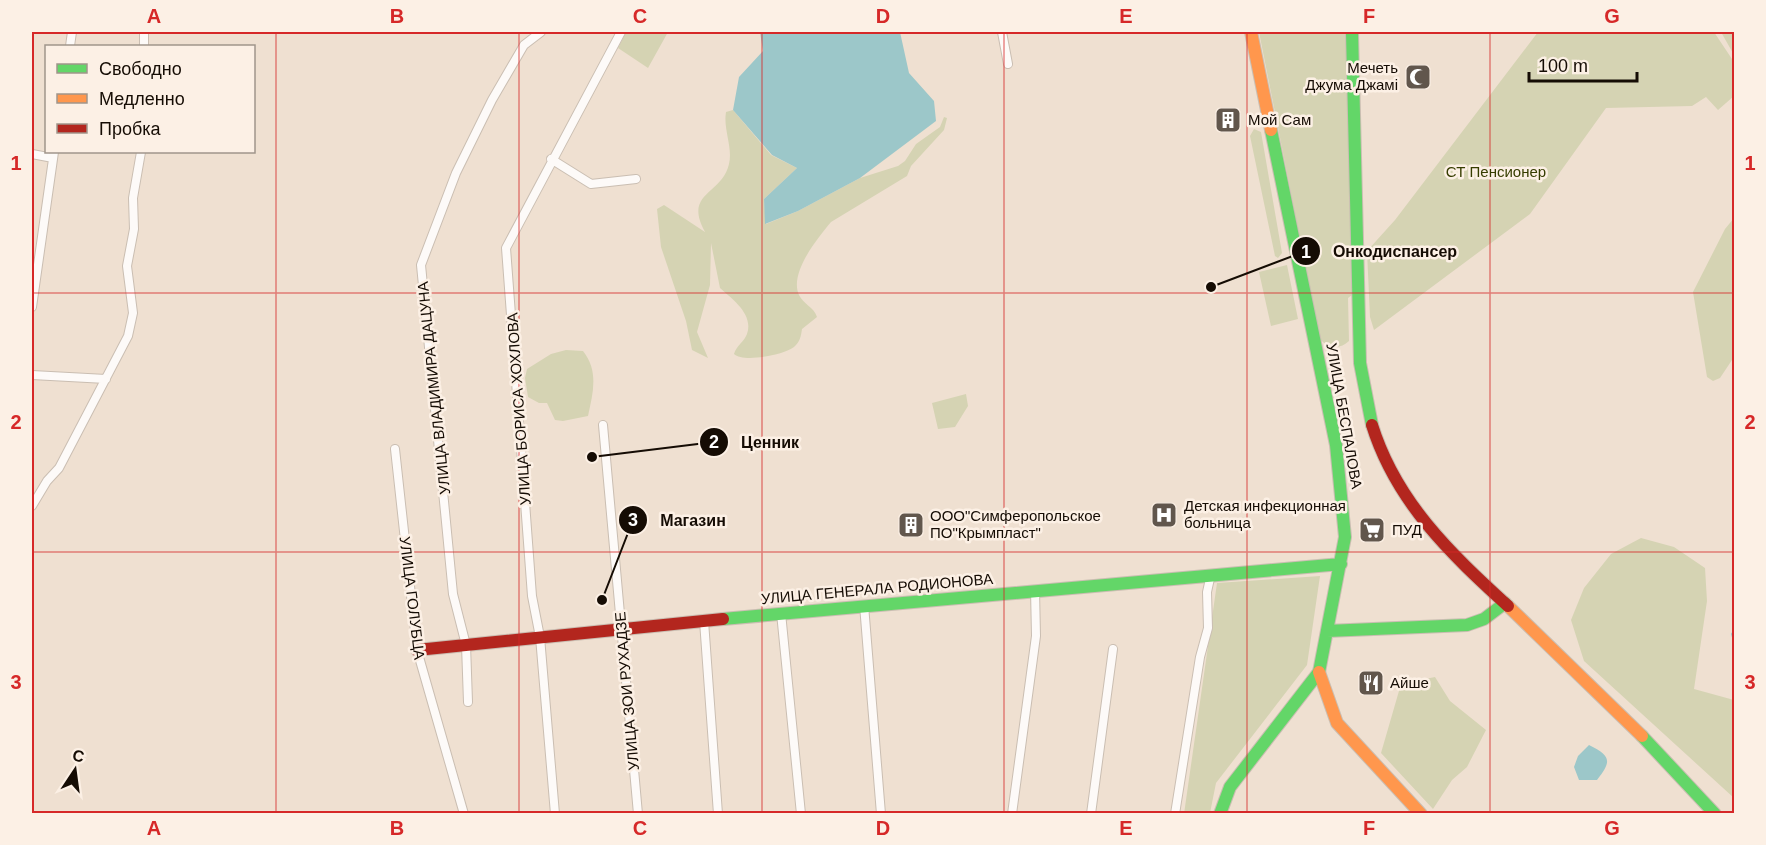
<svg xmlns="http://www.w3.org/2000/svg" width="1766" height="845" viewBox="0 0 1766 845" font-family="Helvetica,sans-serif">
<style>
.green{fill:#d5d3b3}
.water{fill:#9cc7c9}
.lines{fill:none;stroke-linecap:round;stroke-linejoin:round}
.stream{stroke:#9cc7c9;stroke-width:2}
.street-casing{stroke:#cabeb2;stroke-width:10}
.fast-casing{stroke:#cabeb2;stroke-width:14}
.slow-casing{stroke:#cabeb2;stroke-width:14}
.jam-casing{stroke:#cabeb2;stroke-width:14}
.street{stroke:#fdfaf8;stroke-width:8}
.fast{stroke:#63d668;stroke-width:12}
.slow{stroke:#ff974d;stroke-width:12}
.jam{stroke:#b3261e;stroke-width:12}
.grid{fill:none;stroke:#d62828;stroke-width:1.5;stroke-opacity:0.55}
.labels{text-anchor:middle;stroke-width:5;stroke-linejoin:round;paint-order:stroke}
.poi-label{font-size:15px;fill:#150c04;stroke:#fcf0e5;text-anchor:start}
.park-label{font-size:15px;fill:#363d00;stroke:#fcf0e5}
.street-label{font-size:15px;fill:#150c04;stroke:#fcf0e5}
.leader{fill:none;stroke:#150c04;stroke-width:2}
.callout-dot{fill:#150c04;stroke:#fcf0e5;stroke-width:2}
.mark-label{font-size:18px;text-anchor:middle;font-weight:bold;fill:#fff}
.callout-label{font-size:16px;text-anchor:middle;font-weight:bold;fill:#150c04;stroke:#fcf0e5;stroke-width:5;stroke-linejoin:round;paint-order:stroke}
.neatline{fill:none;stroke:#d62828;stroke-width:2}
.grid-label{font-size:20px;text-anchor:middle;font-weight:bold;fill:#d62828}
</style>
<rect width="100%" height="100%" fill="#efe0d1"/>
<!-- green -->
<path class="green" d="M626 32H668L648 68 618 48Z
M1259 32H1346L1352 295 1348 298 1349 341C1340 350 1327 348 1320 339Z
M1538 32H1714L1734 62V96L1718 110 1706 97 1692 106 1606 108 1530 214 1374 330 1370 317 1367 251 1395 220Z
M1721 32H1734V55Z
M733 110 771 155 797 168 764 199 766 224 798 211 860 178 898 166 905 161 916 144 940 127 944 117 947 118 944 130 911 166 907 176 831 222C817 239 789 273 799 295 803 304 814 307 817 317L802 329C801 336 800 342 794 347 784 355 743 363 734 354 736 346 744 342 747 334 754 314 732 299 720 288L711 243 710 285 697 332 708 358 692 350 686 321 661 247 657 209 664 205 705 232C683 192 722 195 729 164 733 147 723 129 726 112Z
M1254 129 1261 132 1282 253 1278 258 1275 256 1250 136Z
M1734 218V357L1720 378 1713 381 1707 377 1693 292 1725 229Z
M1287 265 1298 319 1271 326 1259 272Z
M566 350 583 351C599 371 593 393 588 416L563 421 555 420 547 403H539L528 397 525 378 527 369 551 354Z
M966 394 968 406 955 427 938 429 932 403Z
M1641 538 1674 547 1705 568 1707 601 1694 689 1734 700V798L1584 661 1571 620 1584 588 1611 554Z
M1320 576 1307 665 1216 783 1210 813 1184 814 1217 583Z
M1435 677 1450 701 1486 730 1467 767 1452 780 1433 809 1381 753 1401 684Z"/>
<!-- water -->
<path class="water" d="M760 32H900L909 73 934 101 936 121 860 178 798 211 765 224 764 199 797 168 772 155 733 110 739 77 763 51Z
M1589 745C1611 756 1612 761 1597 780H1579L1574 767 1578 756Z"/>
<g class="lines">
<!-- stream -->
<path class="stream" d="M1734 631 1732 634 1734 641"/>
<!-- street casing -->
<g class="street-casing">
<path id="street" d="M144 32V46
M1002 32 1008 64
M70 46 72 32
M32 154 53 158
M551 159 591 184 636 179
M32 307 54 152
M32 375 106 379
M603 425 638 814
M395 449 417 650 464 814
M32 506 47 481 59 468 128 336 133 313 127 266 134 229 133 198 141 152
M864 605 881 814
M781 613 801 814
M704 621 718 814
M468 702 466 645 453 594 421 265 456 173 492 100 524 45 541 32
M555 814 540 637 532 596 506 248 621 32
M1012 814 1036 636 1035 590
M1091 814 1113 649
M1175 814 1200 657 1208 628 1207 592 1211 574"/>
</g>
<!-- fast casing -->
<g class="fast-casing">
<path id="fast" d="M1352 32 1360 363 1372 425
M723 619 1341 564
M1327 631 1467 625 1484 619 1505 603
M1642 736 1715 814
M1220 814 1230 787 1319 672 1345 537 1336 445 1271 130"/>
</g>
<!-- slow casing -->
<g class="slow-casing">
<path id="slow" d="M1251 32 1271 130
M1508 606 1642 736
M1319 672 1337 723 1421 814"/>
</g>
<!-- jam casing -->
<g class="jam-casing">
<path id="jam" d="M1372 425C1396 502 1450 553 1508 606
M417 650 723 619"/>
</g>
<!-- street -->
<use href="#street" class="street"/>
<!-- fast -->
<use href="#fast" class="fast"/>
<!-- slow -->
<use href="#slow" class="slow"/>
<!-- jam -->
<use href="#jam" class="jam"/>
</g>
<!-- grid -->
<path class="grid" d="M276 32V814M519 32V814M762 32V814M1004 32V814M1247 32V814M1490 32V814M32 293H1734M32 552H1734"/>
<!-- icons -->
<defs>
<g id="mosque-square" transform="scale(1.35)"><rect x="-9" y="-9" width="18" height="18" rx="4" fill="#61564c" stroke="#fcf0e5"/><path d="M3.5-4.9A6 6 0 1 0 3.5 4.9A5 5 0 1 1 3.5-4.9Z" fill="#fff"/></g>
<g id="building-square" transform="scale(1.35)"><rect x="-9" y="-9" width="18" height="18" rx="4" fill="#61564c" stroke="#fcf0e5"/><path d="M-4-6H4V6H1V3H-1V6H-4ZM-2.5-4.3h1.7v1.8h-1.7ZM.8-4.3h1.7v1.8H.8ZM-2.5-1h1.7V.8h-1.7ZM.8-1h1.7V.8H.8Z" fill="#fff"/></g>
<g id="hospital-square" transform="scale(1.35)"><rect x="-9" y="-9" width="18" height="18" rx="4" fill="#61564c" stroke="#fcf0e5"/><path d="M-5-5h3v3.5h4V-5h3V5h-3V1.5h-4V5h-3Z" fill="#fff"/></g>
<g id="supermarket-square" transform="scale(1.35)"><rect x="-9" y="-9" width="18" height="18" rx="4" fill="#61564c" stroke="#fcf0e5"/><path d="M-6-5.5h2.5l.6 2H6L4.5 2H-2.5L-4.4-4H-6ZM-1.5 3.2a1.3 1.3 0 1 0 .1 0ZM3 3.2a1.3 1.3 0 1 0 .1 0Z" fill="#fff"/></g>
<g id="restaurant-square" transform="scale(1.35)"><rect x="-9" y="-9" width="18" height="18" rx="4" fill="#61564c" stroke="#fcf0e5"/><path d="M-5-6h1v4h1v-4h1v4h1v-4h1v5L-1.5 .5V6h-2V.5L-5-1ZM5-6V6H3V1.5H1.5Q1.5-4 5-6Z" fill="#fff"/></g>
</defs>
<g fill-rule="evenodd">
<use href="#mosque-square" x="1418" y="77"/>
<use href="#building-square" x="1228" y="120"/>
<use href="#hospital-square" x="1164" y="515"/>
<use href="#building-square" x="911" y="525"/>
<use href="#supermarket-square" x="1372" y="530"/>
<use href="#restaurant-square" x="1371" y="683"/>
</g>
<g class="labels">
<!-- poi labels -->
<g class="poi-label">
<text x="1398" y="73" text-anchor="end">Мечеть<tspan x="1398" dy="17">Джума Джамі</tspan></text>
<text x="1248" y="125">Мой Сам</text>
<text x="1184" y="511">Детская инфекционная<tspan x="1184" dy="17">больница</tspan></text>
<text x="930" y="521">ООО"Симферопольское<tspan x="930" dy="17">ПО"Крымпласт"</tspan></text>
<text x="1392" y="535">ПУД</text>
<text x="1390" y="688">Айше</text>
</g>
<!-- park labels -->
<g class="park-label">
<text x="1496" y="177">СТ Пенсионер</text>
</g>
<!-- street labels -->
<g class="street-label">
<text transform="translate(434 388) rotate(-96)" y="5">УЛИЦА ВЛАДИМИРА ДАЦУНА</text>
<text transform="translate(519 409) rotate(-94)" y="5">УЛИЦА БОРИСА ХОХЛОВА</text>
<text transform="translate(1344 416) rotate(80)" y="5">УЛИЦА БЕСПАЛОВА</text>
<text transform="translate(877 589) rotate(-5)" y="5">УЛИЦА ГЕНЕРАЛА РОДИОНОВА</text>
<text transform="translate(412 598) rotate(83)" y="5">УЛИЦА ГОЛУБЦА</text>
<text transform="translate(627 691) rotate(-95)" y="5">УЛИЦА ЗОИ РУХАДЗЕ</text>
</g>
</g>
<!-- callouts -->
<path class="leader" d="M1211 287L1306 251M592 457L714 442M602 600L633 520"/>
<g class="callout-dot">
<circle cx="1211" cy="287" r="6"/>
<circle cx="592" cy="457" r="6"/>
<circle cx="602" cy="600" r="6"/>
<circle cx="1306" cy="251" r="15"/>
<circle cx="714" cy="442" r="15"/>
<circle cx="633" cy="520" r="15"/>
</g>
<g class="mark-label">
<text x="1306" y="258">1</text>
<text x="714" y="448">2</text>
<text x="633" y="526">3</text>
</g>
<g class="callout-label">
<text x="1395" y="257">Онкодиспансер</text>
<text x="770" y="448">Ценник</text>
<text x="693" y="526">Магазин</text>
</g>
<!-- border -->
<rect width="1766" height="845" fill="none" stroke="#fcf0e5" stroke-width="66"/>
<!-- legend -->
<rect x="45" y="45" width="210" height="108" fill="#fcf0e5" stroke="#a0958b" stroke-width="1.5"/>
<rect x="57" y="64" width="30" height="9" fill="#63d668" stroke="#a0958b" stroke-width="1.5"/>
<text x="99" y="75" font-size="18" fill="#150c04">Свободно</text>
<rect x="57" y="94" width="30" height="9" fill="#ff974d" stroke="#a0958b" stroke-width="1.5"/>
<text x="99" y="105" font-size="18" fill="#150c04">Медленно</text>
<rect x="57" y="124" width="30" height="9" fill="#b3261e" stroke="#a0958b" stroke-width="1.5"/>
<text x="99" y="135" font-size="18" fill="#150c04">Пробка</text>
<!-- north arrow -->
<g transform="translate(75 770) rotate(13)" stroke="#fcf0e5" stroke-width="4.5" paint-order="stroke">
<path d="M0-4.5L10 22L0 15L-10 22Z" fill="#150c04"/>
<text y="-9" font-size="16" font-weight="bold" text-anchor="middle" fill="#150c04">С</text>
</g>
<!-- scale -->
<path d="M1529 72v9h108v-9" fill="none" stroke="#150c04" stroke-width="3"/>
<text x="1538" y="72" font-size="18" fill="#150c04" stroke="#fcf0e5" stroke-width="4.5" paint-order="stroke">100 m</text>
<rect x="33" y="33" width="1700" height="779" class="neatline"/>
<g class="grid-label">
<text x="154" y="23">A</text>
<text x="397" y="23">B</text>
<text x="640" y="23">C</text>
<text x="883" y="23">D</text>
<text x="1126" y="23">E</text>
<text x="1369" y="23">F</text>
<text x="1612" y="23">G</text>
<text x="16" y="170">1</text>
<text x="1750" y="170">1</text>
<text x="16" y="429">2</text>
<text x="1750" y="429">2</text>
<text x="16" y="689">3</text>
<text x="1750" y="689">3</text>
<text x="154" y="835">A</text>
<text x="397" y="835">B</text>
<text x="640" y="835">C</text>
<text x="883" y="835">D</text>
<text x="1126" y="835">E</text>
<text x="1369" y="835">F</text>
<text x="1612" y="835">G</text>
</g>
</svg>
